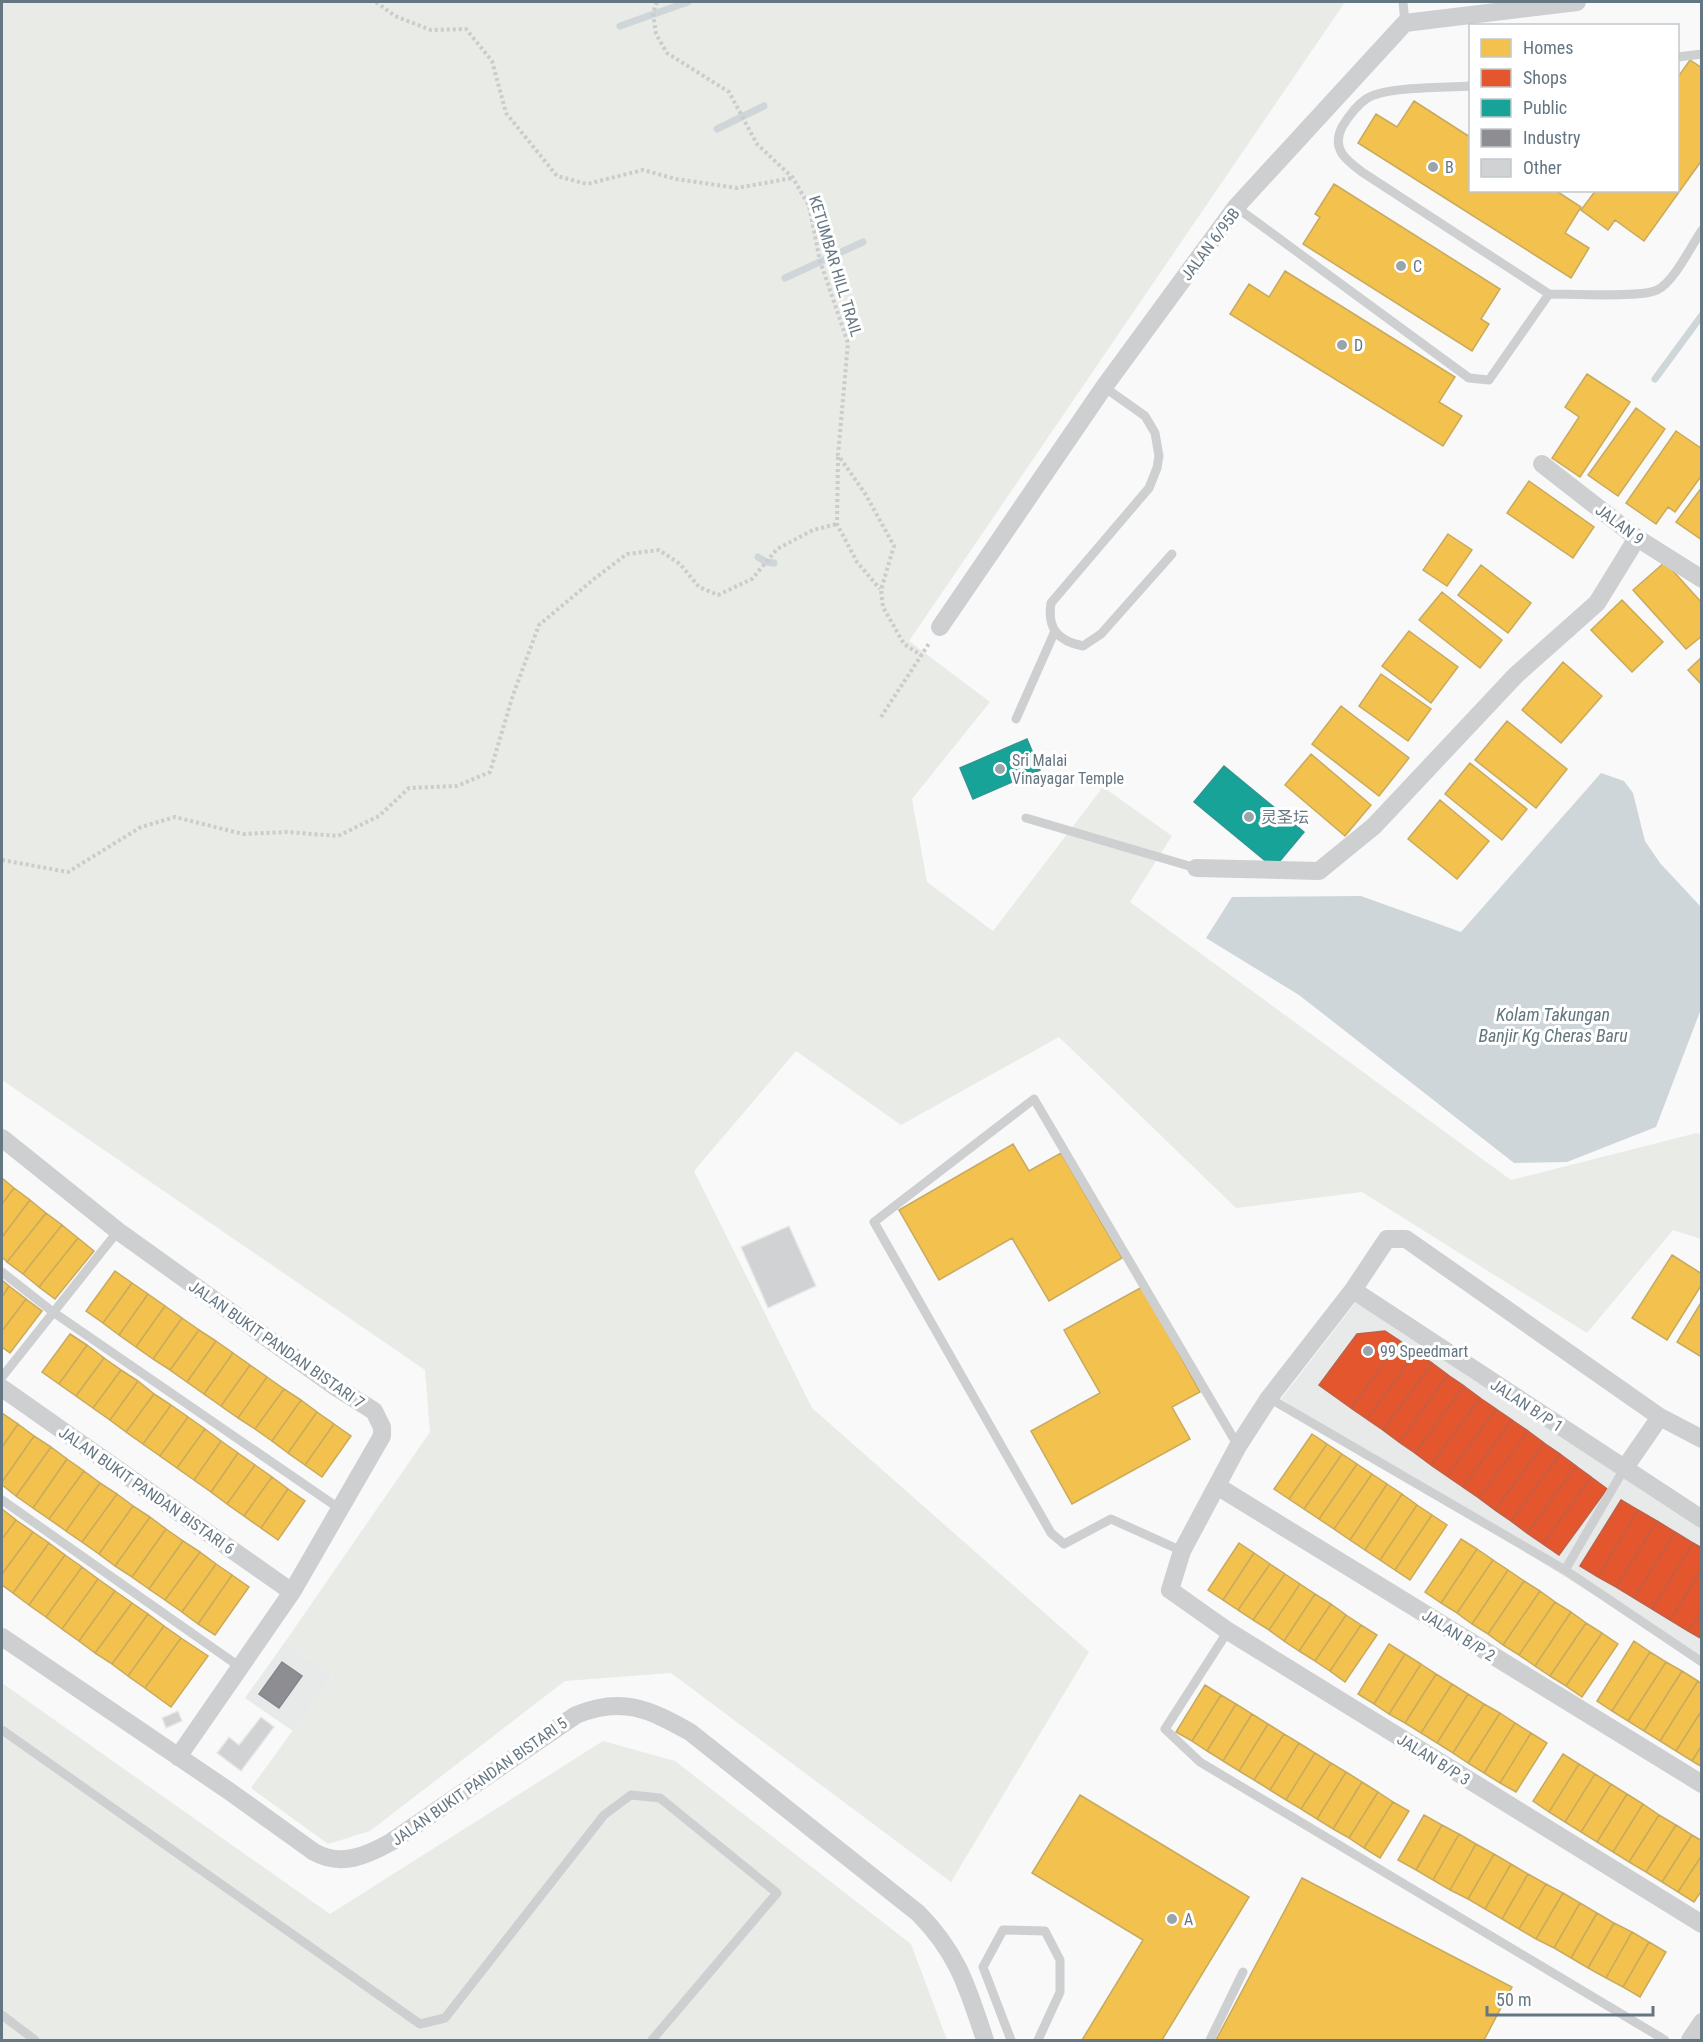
<svg xmlns="http://www.w3.org/2000/svg" width="1703" height="2042" viewBox="0 0 1703 2042" font-family="'Roboto Condensed','Noto Sans SC',sans-serif">
<style>
.built{fill:#e8e9e9}
.green{fill:#e8ebe6}
.water{fill:#ced6d9}
.homes{fill:#f2c14e;stroke:#c8aa5e;stroke-width:1.5}
.shops{fill:#e4572e;stroke:#be6048;stroke-width:1.5}
.public{fill:#17a398;stroke:#2e9692;stroke-width:1.5}
.industry{fill:#8d8d92;stroke:#81868e;stroke-width:1.5}
.lines{fill:none;stroke-linecap:round;stroke-linejoin:round}
.stream{stroke:#ced6d9;stroke-width:7}
.building{fill:#d0d2d3;stroke:#e8e8e8;stroke-width:1.5}
.path{stroke:#cbcccd;stroke-width:4;stroke-dasharray:3 3;stroke-linecap:butt}
.lane{stroke:#cecfd0;stroke-width:9}
.street{stroke:#cecfd0;stroke-width:18}
.poi-dot{fill:#99a4ac;stroke:#fff;stroke-width:2}
.labels{text-anchor:middle;stroke-width:6;stroke-linejoin:round;paint-order:stroke}
.poi-label{font-size:16px;fill:#657683;stroke:#fff;text-anchor:start}
.street-label{font-size:16px;fill:#657683;stroke:#fff}
.water-label{font-size:18px;font-style:italic;fill:#60757c;stroke:#fff}
</style>
<rect width="100%" height="100%" fill="#f9f9f9"/>
<!-- built -->
<path class="built" d="M1356 1302 1701 1528V1662L1281 1399Z
M285 1642 333 1675 293 1731 245 1698Z"/>
<!-- green -->
<path class="green" d="M2 2H1345L909 641 990 702 912 799 927 882 993 931 1103 787 1172 836 1130 902 1511 1180 1697 1133 1701 1135V1239L1673 1230 1587 1333 1362 1192 1236 1208 1059 1037 901 1125 796 1051 694 1171 812 1408 1089 1652 951 1882 671 1673 565 1681 370 1831 328 1844 251 1788 333 1675 285 1642 430 1432 425 1370 2 1080Z
M2 1683 330 1914 603 1741 675 1761 911 1944 947 2040H2Z"/>
<!-- water -->
<path class="water" d="M1601 773 1624 781 1633 793 1645 841 1660 863 1701 907V1009L1656 1127 1567 1162 1514 1163 1299 995 1206 938 1232 897 1361 896 1461 932Z"/>
<!-- homes -->
<path class="homes" d="M1690 60 1702 68V160L1644 241 1615 220 1608 230 1581 210 1596 190H1678V77Z
M1414 101 1470 137V190H1555L1581 207 1565 233 1589 248 1571 278 1358 143 1376 114 1397 127Z
M1334 184 1500 289 1481 319 1489 324 1472 351 1303 244 1320 217 1315 214Z
M1285 271 1455 377 1439 402 1462 416 1443 446 1230 314 1249 284 1269 297Z
M1587 374 1630 402 1580 477 1552 458 1579 417 1565 407Z
M1636 408 1665 429 1618 496 1588 475Z
M1676 431 1702 449V475L1675 512 1668 507 1656 524 1626 503Z
M1529 481 1594 527 1573 558 1507 513Z
M1702 487V540L1676 522Z
M1448 534 1472 550 1447 586 1423 570Z
M1665 562 1702 603V636L1686 649 1633 590Z
M1481 565 1531 603 1508 633 1458 595Z
M1442 592 1502 640 1480 668 1419 620Z
M1622 600 1663 642 1632 672 1591 630Z
M1409 631 1458 667 1431 703 1382 666Z
M1702 657V685L1688 670Z
M1563 662 1602 696 1561 743 1522 710Z
M1381 674 1431 709 1408 741 1359 706Z
M1341 706 1409 758 1379 796 1312 744Z
M1507 721 1567 769 1536 808 1475 760Z
M1311 754 1371 805 1345 836 1285 785Z
M1470 763 1527 809 1502 840 1445 794Z
M1440 800 1489 841 1457 879 1408 839Z
M1013 1144 1029 1171 1061 1153 1122 1258 1049 1301 1012 1238 939 1280 899 1210Z
M2 1178 14 1188 2 1204Z
M14 1188 30 1200 2 1237V1204Z
M30 1200 46 1213 7 1262 2 1257V1237Z
M46 1213 62 1225 23 1274 7 1262Z
M62 1225 78 1238 39 1287 23 1274Z
M78 1238 94 1251 55 1299 39 1287Z
M1672 1255 1702 1274V1284L1667 1340 1632 1318Z
M115 1271 132 1283 103 1323 86 1311Z
M2 1280 9 1286 2 1297Z
M132 1283 148 1294 119 1335 103 1323Z
M9 1286 26 1299 2 1331V1297Z
M1142 1287 1200 1392 1172 1407 1190 1439 1072 1504 1031 1431 1100 1393 1064 1330Z
M148 1294 165 1306 136 1347 119 1335Z
M26 1299 42 1311 10 1353 2 1347V1331Z
M1702 1301V1354L1700 1356 1677 1342Z
M165 1306 182 1318 153 1359 136 1347Z
M182 1318 199 1330 170 1370 153 1359Z
M199 1330 216 1341 187 1382 170 1370Z
M70 1334 87 1345 59 1384 42 1372Z
M216 1341 233 1353 204 1394 187 1382Z
M87 1345 104 1358 76 1396 59 1384Z
M233 1353 250 1365 221 1406 204 1394Z
M104 1358 121 1370 93 1408 76 1396Z
M250 1365 267 1377 238 1418 221 1406Z
M121 1370 138 1381 110 1420 93 1408Z
M267 1377 284 1389 255 1429 238 1418Z
M138 1381 154 1394 126 1432 110 1420Z
M284 1389 301 1400 272 1441 255 1429Z
M154 1394 171 1405 143 1444 126 1432Z
M301 1400 317 1412 288 1453 272 1441Z
M171 1405 188 1417 160 1456 143 1444Z
M317 1412 334 1424 305 1465 288 1453Z
M2 1413 18 1424 2 1447Z
M188 1417 205 1429 177 1468 160 1456Z
M18 1424 34 1436 2 1482V1447Z
M334 1424 351 1436 322 1477 305 1465Z
M205 1429 221 1441 194 1480 177 1468Z
M1312 1434 1327 1444 1289 1499 1274 1489Z
M34 1436 51 1447 16 1496 2 1485V1482Z
M221 1441 238 1453 211 1492 194 1480Z
M1327 1444 1342 1454 1304 1509 1289 1499Z
M51 1447 67 1459 33 1508 16 1496Z
M238 1453 255 1465 227 1504 211 1492Z
M1342 1454 1357 1464 1319 1519 1304 1509Z
M67 1459 84 1471 49 1519 33 1508Z
M1357 1464 1372 1474 1334 1529 1319 1519Z
M255 1465 272 1477 244 1516 227 1504Z
M84 1471 100 1483 66 1531 49 1519Z
M1372 1474 1387 1484 1350 1540 1334 1529Z
M272 1477 288 1489 261 1528 244 1516Z
M100 1483 117 1494 82 1542 66 1531Z
M1387 1484 1402 1494 1365 1550 1350 1540Z
M288 1489 305 1501 278 1540 261 1528Z
M117 1494 133 1506 99 1554 82 1542Z
M1402 1494 1417 1505 1380 1560 1365 1550Z
M1417 1505 1432 1515 1395 1570 1380 1560Z
M133 1506 150 1517 115 1566 99 1554Z
M2 1509 16 1520 2 1539Z
M1432 1515 1447 1525 1410 1580 1395 1570Z
M150 1517 166 1529 132 1577 115 1566Z
M16 1520 33 1532 2 1574V1539Z
M166 1529 183 1541 149 1589 132 1577Z
M33 1532 49 1543 13 1593 2 1585V1574Z
M1461 1539 1477 1549 1441 1603 1425 1592Z
M183 1541 200 1552 165 1600 149 1589Z
M49 1543 65 1555 29 1605 13 1593Z
M1239 1543 1254 1553 1223 1600 1208 1590Z
M1477 1549 1493 1560 1457 1613 1441 1603Z
M200 1552 216 1564 182 1612 165 1600Z
M1254 1553 1270 1564 1238 1610 1223 1600Z
M65 1555 82 1567 46 1617 29 1605Z
M1493 1560 1508 1570 1472 1624 1457 1613Z
M216 1564 232 1575 198 1624 182 1612Z
M1270 1564 1285 1574 1253 1620 1238 1610Z
M82 1567 98 1579 62 1629 46 1617Z
M1508 1570 1524 1581 1488 1634 1472 1624Z
M1285 1574 1300 1584 1269 1630 1253 1620Z
M232 1575 249 1587 215 1635 198 1624Z
M98 1579 115 1591 79 1641 62 1629Z
M1524 1581 1540 1591 1503 1645 1488 1634Z
M1300 1584 1315 1594 1284 1641 1269 1630Z
M115 1591 132 1603 95 1653 79 1641Z
M1540 1591 1555 1602 1519 1655 1503 1645Z
M1315 1594 1331 1604 1299 1651 1284 1641Z
M1555 1602 1571 1612 1535 1666 1519 1655Z
M132 1603 148 1614 112 1664 95 1653Z
M1331 1604 1346 1615 1315 1661 1299 1651Z
M1571 1612 1586 1623 1550 1676 1535 1666Z
M148 1614 164 1626 128 1676 112 1664Z
M1346 1615 1361 1625 1330 1671 1315 1661Z
M1586 1623 1602 1633 1566 1686 1550 1676Z
M1361 1625 1377 1635 1345 1682 1330 1671Z
M164 1626 181 1638 145 1688 128 1676Z
M1602 1633 1618 1644 1582 1697 1566 1686Z
M181 1638 208 1656 171 1707 145 1688Z
M1634 1641 1650 1652 1612 1711 1597 1701Z
M1389 1644 1405 1654 1374 1704 1358 1694Z
M1650 1652 1666 1662 1628 1721 1612 1711Z
M1405 1654 1421 1664 1389 1714 1374 1704Z
M1666 1662 1682 1671 1644 1731 1628 1721Z
M1421 1664 1436 1674 1405 1723 1389 1714Z
M1682 1671 1698 1681 1660 1741 1644 1731Z
M1436 1674 1452 1684 1421 1733 1405 1723Z
M1698 1681 1702 1684V1710L1676 1751 1660 1741Z
M1452 1684 1468 1694 1437 1743 1421 1733Z
M1205 1685 1221 1695 1192 1741 1176 1732Z
M1468 1694 1484 1704 1453 1753 1437 1743Z
M1221 1695 1236 1704 1207 1751 1192 1741Z
M1236 1704 1252 1714 1223 1761 1207 1751Z
M1484 1704 1500 1713 1468 1763 1453 1753Z
M1702 1710V1745L1692 1761 1676 1751Z
M1500 1713 1515 1723 1484 1773 1468 1763Z
M1252 1714 1268 1724 1239 1771 1223 1761Z
M1515 1723 1531 1733 1500 1783 1484 1773Z
M1268 1724 1284 1734 1254 1780 1239 1771Z
M1531 1733 1547 1743 1516 1792 1500 1783Z
M1284 1734 1299 1743 1270 1790 1254 1780Z
M1299 1743 1315 1753 1286 1800 1270 1790Z
M1702 1745V1767L1692 1761Z
M1315 1753 1331 1763 1301 1809 1286 1800Z
M1563 1754 1579 1764 1549 1812 1533 1801Z
M1331 1763 1346 1772 1317 1819 1301 1809Z
M1579 1764 1595 1774 1565 1822 1549 1812Z
M1346 1772 1362 1782 1333 1829 1317 1819Z
M1595 1774 1611 1784 1581 1832 1565 1822Z
M1362 1782 1378 1792 1349 1838 1333 1829Z
M1611 1784 1627 1794 1597 1842 1581 1832Z
M1378 1792 1393 1802 1364 1848 1349 1838Z
M1627 1794 1643 1804 1613 1852 1597 1842Z
M1080 1795 1249 1897 1162 2040H1082L1143 1940 1032 1873Z
M1393 1802 1409 1811 1380 1858 1364 1848Z
M1643 1804 1659 1815 1629 1862 1613 1852Z
M1424 1815 1442 1825 1416 1870 1398 1860Z
M1659 1815 1676 1825 1646 1872 1629 1862Z
M1442 1825 1459 1834 1433 1880 1416 1870Z
M1676 1825 1692 1835 1662 1882 1646 1872Z
M1459 1834 1476 1844 1450 1890 1433 1880Z
M1692 1835 1702 1841V1855L1678 1892 1662 1882Z
M1476 1844 1494 1854 1468 1899 1450 1890Z
M1494 1854 1511 1864 1485 1909 1468 1899Z
M1702 1855V1890L1694 1902 1678 1892Z
M1511 1864 1528 1874 1502 1919 1485 1909Z
M1528 1874 1546 1884 1519 1929 1502 1919Z
M1302 1878 1512 1987 1484 2040H1216Z
M1546 1884 1563 1893 1536 1939 1519 1929Z
M1563 1893 1580 1903 1554 1948 1536 1939Z
M1580 1903 1597 1913 1571 1958 1554 1948Z
M1597 1913 1614 1923 1588 1968 1571 1958Z
M1614 1923 1632 1932 1606 1978 1588 1968Z
M1632 1932 1649 1942 1623 1987 1606 1978Z
M1649 1942 1666 1952 1640 1997 1623 1987Z"/>
<!-- shops -->
<path class="shops" d="M1385 1331 1400 1341 1351 1408 1319 1385 1357 1334Z
M1400 1341 1416 1352 1367 1419 1351 1408Z
M1416 1352 1432 1363 1383 1430 1367 1419Z
M1432 1363 1448 1375 1399 1442 1383 1430Z
M1448 1375 1464 1386 1415 1453 1399 1442Z
M1464 1386 1480 1398 1431 1465 1415 1453Z
M1480 1398 1496 1409 1447 1476 1431 1465Z
M1496 1409 1512 1420 1463 1487 1447 1476Z
M1512 1420 1528 1431 1479 1498 1463 1487Z
M1528 1431 1544 1443 1495 1510 1479 1498Z
M1544 1443 1560 1454 1511 1521 1495 1510Z
M1560 1454 1576 1466 1527 1533 1511 1521Z
M1576 1466 1591 1477 1543 1544 1527 1533Z
M1591 1477 1607 1489 1559 1555 1543 1544Z
M1621 1500 1638 1510 1598 1577 1580 1566Z
M1638 1510 1657 1521 1616 1587 1598 1577Z
M1657 1521 1675 1532 1634 1598 1616 1587Z
M1675 1532 1693 1543 1652 1609 1634 1598Z
M1693 1543 1702 1548V1569L1670 1620 1652 1609Z
M1702 1569V1610L1688 1631 1670 1620Z
M1702 1610V1639L1688 1631Z"/>
<!-- public -->
<path class="public" d="M1027 739 1040 770 973 799 960 768Z
M1224 766 1304 832 1274 868 1194 802Z"/>
<!-- industry -->
<path class="industry" d="M282 1662 302 1676 279 1708 259 1694Z"/>
<g class="lines">
<!-- stream -->
<path class="stream" d="M620 26 688 2
M717 129 764 106
M785 278 863 242
M1655 379 1702 315
M758 557 766 562 774 563"/>
</g>
<!-- building -->
<path class="building" d="M789 1226 816 1286 768 1308 741 1247Z
M178 1711 182 1721 166 1728 162 1718Z
M261 1717 274 1727 241 1771 217 1753 229 1737 239 1745Z"/>
<g class="lines">
<!-- path -->
<path class="path" d="M376 2 395 16 431 30 466 29 492 61 506 113 557 176 587 184 643 170 676 179 737 188 792 178
M657 2 653 13 656 34 667 53 729 92 757 144 793 178 809 206 820 261 848 343 838 455 866 495 894 546 881 590 883 607 904 644 921 655
M838 457 837 524 857 562 880 589
M881 717 930 642
M2 860 68 872 141 827 175 817 243 834 287 832 338 836 379 816 409 788 457 786 490 772 513 695 539 625 594 579 627 554 659 550 680 564 699 587 718 595 752 579 777 549 813 530 837 524"/>
<!-- lane -->
<path class="lane" d="M1403 2 1405 23
M1678 57 1702 54
M1470 86C1446 88 1385 86 1366 99 1356 106 1348 117 1342 127 1331 149 1346 160 1362 172L1549 294
M1236 207 1469 378 1489 380 1549 294C1571 294 1641 298 1657 290 1674 282 1691 246 1702 230
M1104 387 1145 416 1155 433 1159 456 1157 468 1149 488 1051 603C1047 629 1058 641 1083 646L1101 634 1172 554
M1016 719 1055 631
M1026 818 1196 868
M2 1272 53 1312 340 1509
M2 1377 118 1231
M1269 1398 1565 1570 1702 1662
M2 1500 240 1667
M1182 1551 1111 1519 1064 1544 1051 1533 874 1222 1034 1099 1238 1446
M1565 1570 1624 1469
M1228 1631 1165 1729 1200 1762 1665 2040
M2 1730 420 2024 445 2018 604 1815 631 1795 660 1798 777 1893 652 2040
M2 2015 35 2040
M1011 2040 983 1967 1003 1930 1045 1931 1060 1960V1992L1038 2040
M1210 2040 1243 1972"/>
<!-- street -->
<path class="street" d="M1542 464 1637 538 1702 579
M940 627 1104 387 1236 207 1405 23 1577 2
M1196 868 1319 871 1374 826 1516 675 1597 603 1637 538
M2 1138 118 1231 334 1386 374 1411 382 1427V1436L292 1592 178 1757
M1353 1290 1702 1519
M2 1388 292 1592
M1702 1439 1660 1417 1406 1239H1387L1353 1290 1269 1398 1238 1446 1182 1551 1170 1590 1228 1631 1702 1924
M1624 1469 1660 1417
M1217 1486 1702 1784
M2 1637 229 1791 314 1852C341 1867 366 1856 391 1842L576 1715C622 1696 649 1709 690 1732L918 1913C958 1953 968 1989 985 2040
M1690 2040 1702 2022"/>
</g>
<!-- markers -->
<g class="poi-dot">
<circle cx="1433" cy="167" r="6"/>
<circle cx="1401" cy="266" r="6"/>
<circle cx="1342" cy="345" r="6"/>
<circle cx="1000" cy="769" r="6"/>
<circle cx="1249" cy="817" r="6"/>
<circle cx="1368" cy="1351" r="6"/>
<circle cx="1172" cy="1919" r="6"/>
</g>
<g class="labels">
<!-- poi labels -->
<g class="poi-label">
<text x="1445" y="173">B</text>
<text x="1413" y="272">C</text>
<text x="1354" y="351">D</text>
<text x="1012" y="766">Sri Malai<tspan x="1012" dy="18">Vinayagar Temple</tspan></text>
<text x="1261" y="823">灵圣坛</text>
<text x="1380" y="1357">99 Speedmart</text>
<text x="1184" y="1925">A</text>
</g>
<!-- street labels -->
<g class="street-label">
<text transform="translate(1210 244) rotate(-53)" y="6">JALAN 6/95B</text>
<text transform="translate(836 266) rotate(73)" y="6">KETUMBAR HILL TRAIL</text>
<text transform="translate(1620 524) rotate(37)" y="6">JALAN 9</text>
<text transform="translate(277 1344) rotate(35)" y="6">JALAN BUKIT PANDAN BISTARI 7</text>
<text transform="translate(1527 1405) rotate(33)" y="6">JALAN B/P 1</text>
<text transform="translate(147 1490) rotate(35)" y="6">JALAN BUKIT PANDAN BISTARI 6</text>
<text transform="translate(1459 1635) rotate(32)" y="6">JALAN B/P 2</text>
<text transform="translate(1434 1759) rotate(32)" y="6">JALAN B/P 3</text>
<text transform="translate(479 1781) rotate(-35)" y="6">JALAN BUKIT PANDAN BISTARI 5</text>
</g>
<!-- water labels -->
<g class="water-label">
<text x="1553" y="1021">Kolam Takungan<tspan x="1553" dy="21">Banjir Kg Cheras Baru</tspan></text>
</g>
</g>
<!-- border -->
<rect width="1703" height="2042" fill="none" stroke="#657683" stroke-width="6"/>
<!-- legend -->
<rect x="1469" y="24" width="210" height="168" fill="#ffffff" stroke="#c1c8cd" stroke-width="1.5"/>
<rect x="1481" y="39" width="30" height="18" fill="#f2c14e" stroke="#c1c8cd" stroke-width="1.5"/>
<text x="1523" y="54" font-size="18" fill="#657683">Homes</text>
<rect x="1481" y="69" width="30" height="18" fill="#e4572e" stroke="#c1c8cd" stroke-width="1.5"/>
<text x="1523" y="84" font-size="18" fill="#657683">Shops</text>
<rect x="1481" y="99" width="30" height="18" fill="#17a398" stroke="#c1c8cd" stroke-width="1.5"/>
<text x="1523" y="114" font-size="18" fill="#657683">Public</text>
<rect x="1481" y="129" width="30" height="18" fill="#8d8d92" stroke="#c1c8cd" stroke-width="1.5"/>
<text x="1523" y="144" font-size="18" fill="#657683">Industry</text>
<rect x="1481" y="159" width="30" height="18" fill="#d0d2d3" stroke="#c1c8cd" stroke-width="1.5"/>
<text x="1523" y="174" font-size="18" fill="#657683">Other</text>
<!-- scale -->
<path d="M1487 2006v9h166v-9" fill="none" stroke="#657683" stroke-width="3"/>
<text x="1496" y="2006" font-size="18" fill="#657683" stroke="#ffffff" stroke-width="4.5" paint-order="stroke">50 m</text>
</svg>
